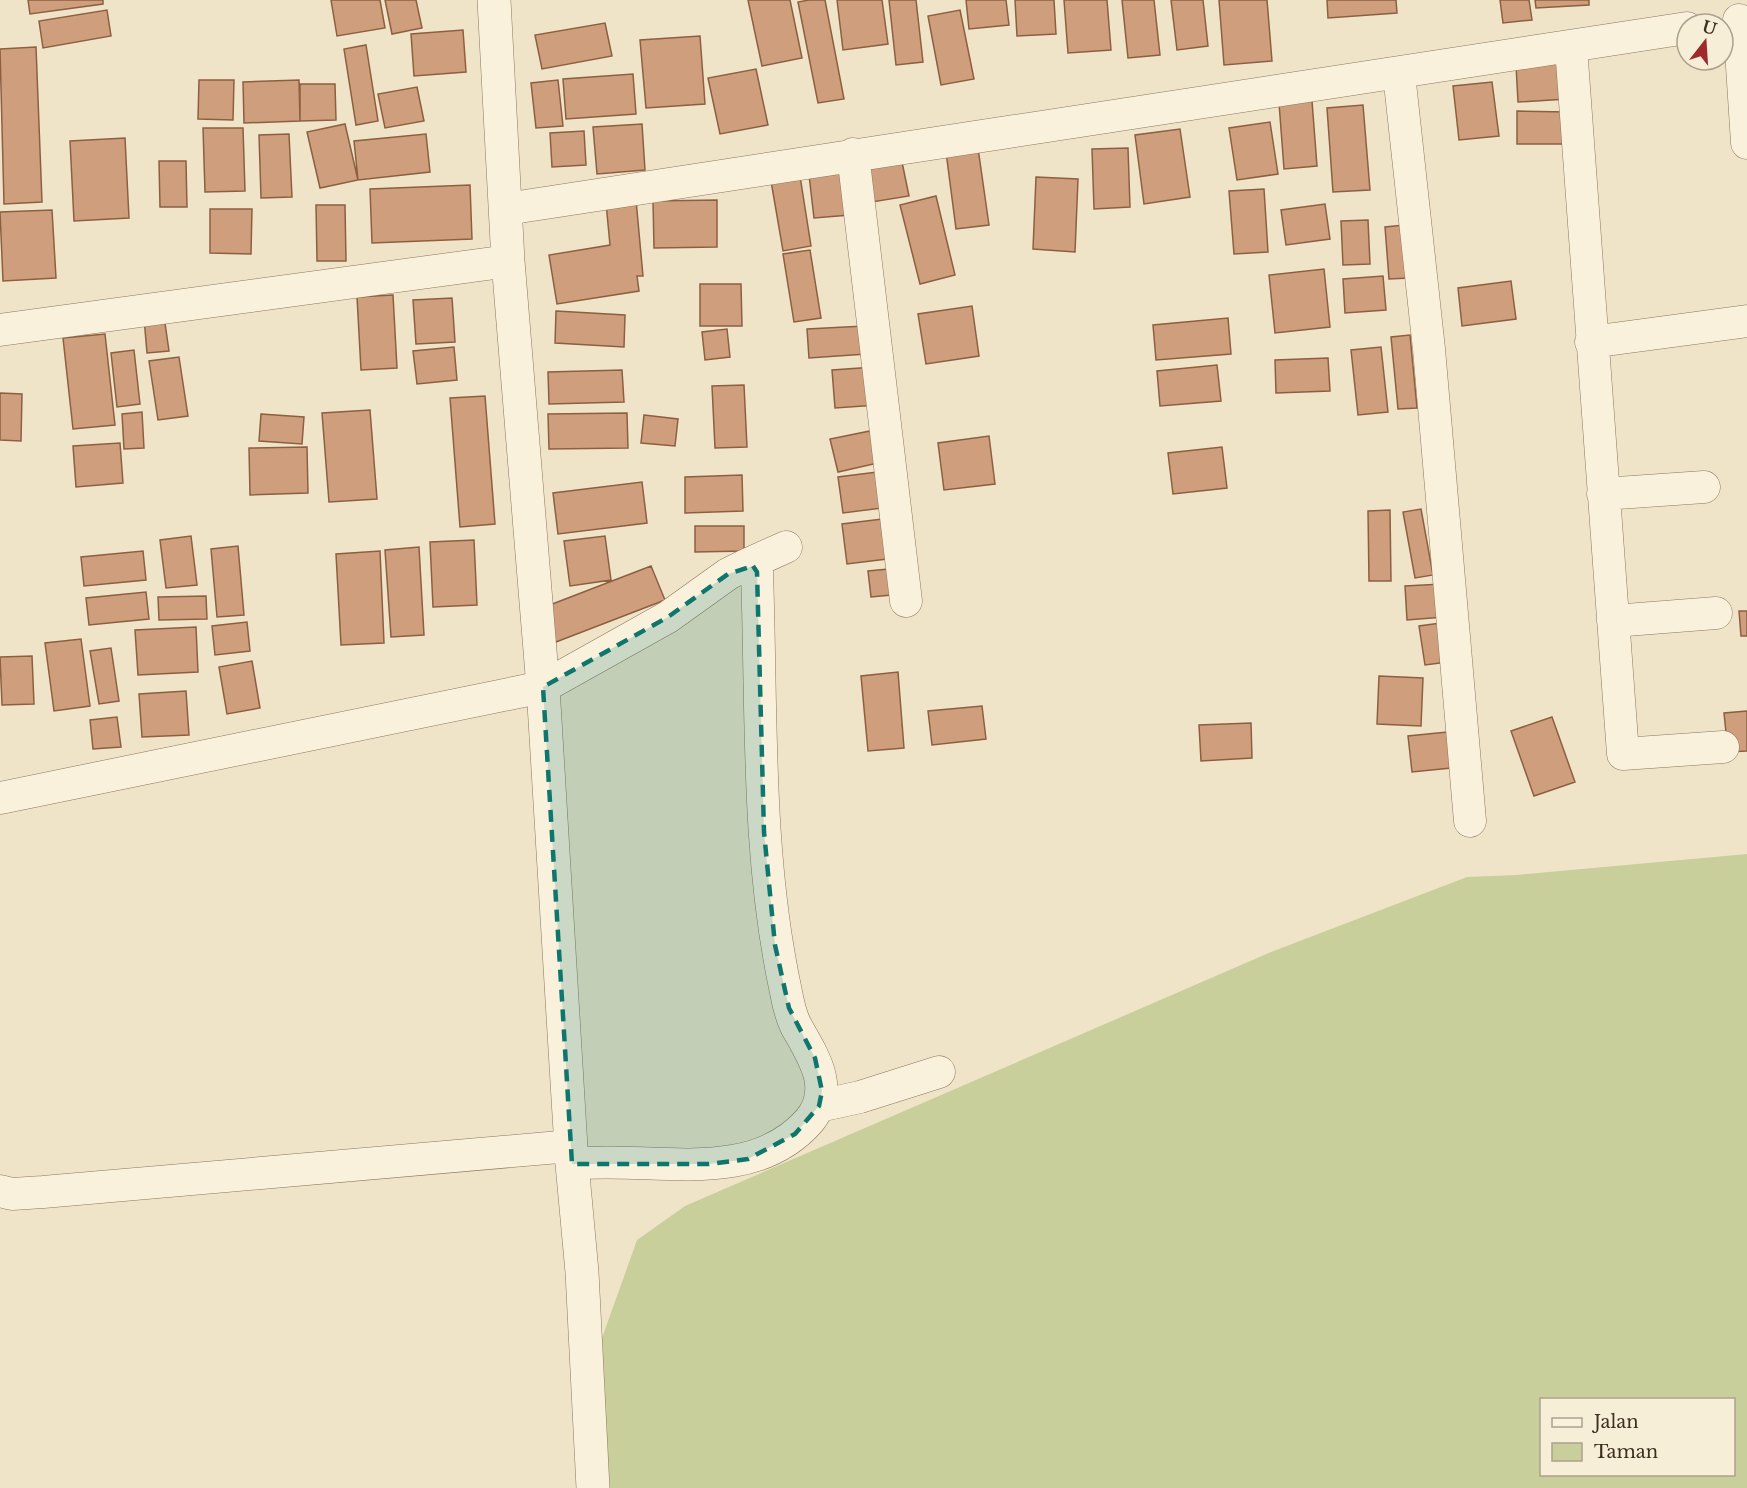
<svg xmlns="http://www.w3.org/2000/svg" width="1747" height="1488" viewBox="0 0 1747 1488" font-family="'Libre Baskerville',serif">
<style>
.green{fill:#c9cf9b;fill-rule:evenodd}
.building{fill:#cf9f7d;stroke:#8d5f41;stroke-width:1.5}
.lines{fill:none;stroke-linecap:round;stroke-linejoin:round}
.minor-casing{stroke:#8d765c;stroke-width:33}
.tertiary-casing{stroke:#8d765c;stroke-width:34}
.minor{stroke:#faf1dc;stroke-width:32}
.tertiary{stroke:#faf1dc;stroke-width:33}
.marked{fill:#0f766e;fill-opacity:0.2;stroke:#0f766e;stroke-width:4.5;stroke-dasharray:12 8;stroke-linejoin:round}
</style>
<rect width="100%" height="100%" fill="#f0e4c8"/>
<!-- green -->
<path class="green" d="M1747 854V1488H609L602 1338 637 1240 685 1206 1271 952 1467 877 1516 875ZM1542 1400H1734V1474H1542Z"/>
<!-- building -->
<path class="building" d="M28 0H103V4L30 14Z
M331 0H380L385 28 337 36Z
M385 0H416L422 28 392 34Z
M748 0H790L802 58 762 66Z
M809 0H825L844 99 818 103 798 2Z
M837 0H882L888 44 843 50Z
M889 0H916L923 62 896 65Z
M966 0H1006L1009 25 969 29Z
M1015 0H1054L1056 34 1017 36Z
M1064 0H1107L1111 50 1068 53Z
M1122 0H1154L1160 55 1128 58Z
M1171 0H1203L1208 46 1177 50Z
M1219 0H1267L1272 61 1224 65Z
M1327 0H1396L1397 13 1328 18Z
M1500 0H1529L1532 20 1503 23Z
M1535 0H1589V5L1536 8Z
M107 10 111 36 43 48 39 21Z
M960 10 974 79 941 85 928 16Z
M605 23 612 56 542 69 535 35Z
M463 30 466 72 414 76 411 34Z
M700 36 705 104 646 108 640 40Z
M366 45 378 121 356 125 344 49Z
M36 47 42 202 4 204 0 49Z
M1565 62 1567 99 1518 102 1516 65Z
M756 69 768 125 720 134 708 78Z
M633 74 636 114 566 119 563 79Z
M199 80H234L233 120 198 119Z
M299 80 300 121 244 123 243 82Z
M558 80 563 126 536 128 531 83Z
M1492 82 1499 136 1459 140 1453 86Z
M300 84H335L336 120 300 121Z
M417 87 424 121 385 128 378 94Z
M1312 101 1317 166 1284 169 1279 103Z
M1363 105 1370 190 1333 192 1327 108Z
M1517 111 1568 112V144H1517Z
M1270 122 1278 174 1237 180 1229 128Z
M345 124 358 180 320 188 307 132Z
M642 124 645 170 597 174 593 127Z
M203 128H243L245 191 205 192Z
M1180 129 1190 197 1144 204 1135 135Z
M584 131 586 165 552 167 550 133Z
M289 134 292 197 261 198 259 135Z
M426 134 430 172 358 180 354 141Z
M125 138 129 218 74 221 70 141Z
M978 148 989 225 956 229 946 152Z
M1128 148 1130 207 1094 209 1092 149Z
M159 161H186L187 207H160Z
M902 162 909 196 872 202 865 170Z
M845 171 850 215 814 218 809 175Z
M800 176 811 246 783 251 771 181Z
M1036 177 1078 179 1075 252 1033 249Z
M470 185 472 239 372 243 370 189Z
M1264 189 1268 252 1234 254 1229 191Z
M936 196 955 275 920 284 900 205Z
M636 200 643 276H637L639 291 557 304 549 255 610 245 606 203Z
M717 200V247L654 248 653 201Z
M1325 204 1330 239 1286 245 1281 210Z
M316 205H345L346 261H317Z
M210 209H252L251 254 210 253Z
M52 210 56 278 3 281 0 212Z
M1368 220 1370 264 1343 265 1341 221Z
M1404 225 1409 278 1389 279 1385 227Z
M810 250 821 318 794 322 783 254Z
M1324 269 1330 327 1275 333 1269 275Z
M1383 276 1386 310 1345 313 1343 279Z
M1511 281 1516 319 1462 326 1458 288Z
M700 284H741L742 326H700Z
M393 295 397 368 361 370 357 297Z
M452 298 455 342 416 344 413 300Z
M972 306 979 356 926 364 918 314Z
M556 311 625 315 624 347 555 343Z
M164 316 169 351 147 353 144 318Z
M1228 318 1231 354 1156 360 1153 325Z
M864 326 866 354 809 358 807 329Z
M727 329 730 357 705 360 702 332Z
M105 334 115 425 73 429 63 338Z
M1410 335 1417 408 1398 409 1391 337Z
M454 347 457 380 417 384 413 351Z
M1381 347 1388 412 1358 415 1351 350Z
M134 350 140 404 117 407 111 353Z
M179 357 188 416 158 420 149 361Z
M1328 358 1330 391 1276 393 1275 360Z
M1217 365 1221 401 1160 406 1157 371Z
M874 367 877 405 835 408 832 370Z
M622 370 624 402 549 404 548 372Z
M744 385 747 447 715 448 712 386Z
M0 393 22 394 21 441 0 440Z
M485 396 495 524 460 527 450 398Z
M370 410 377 499 329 502 322 413Z
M142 412 144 448 124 449 122 414Z
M627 413 628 448 549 449 548 414Z
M261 414 304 417 302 444 259 441Z
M644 415 678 419 675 446 641 443Z
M870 431 878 463 838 472 830 439Z
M989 436 995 484 944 490 938 443Z
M120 443 123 483 76 487 73 446Z
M307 447 308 493 250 495 249 448Z
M1222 447 1227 488 1173 494 1168 453Z
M885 471 890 507 843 513 838 477Z
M742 475 743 511 685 513V477Z
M642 482 647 523 558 534 553 493Z
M1421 509 1433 575 1415 578 1403 512Z
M1390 510 1391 581H1369L1368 511Z
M890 518 895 558 847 564 842 524Z
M695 526H744V551L695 552Z
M191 536 197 585 166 588 160 540Z
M605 536 611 580 570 586 564 541Z
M474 540 477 605 433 607 430 542Z
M238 546 244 615 217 617 211 549Z
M419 547 424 635 391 637 385 550Z
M143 551 146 580 84 586 81 557Z
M380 551 384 643 341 645 336 554Z
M651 566 665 600 556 642 542 608Z
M899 568 902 594 871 597 868 571Z
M1442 584 1444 617 1407 620 1405 586Z
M146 592 149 619 89 625 86 598Z
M206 596 207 619 159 620 158 597Z
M1739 611H1747V636H1741Z
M247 622 250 651 215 655 212 626Z
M1448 622 1455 661 1425 665 1419 626Z
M196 627 198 672 138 675 135 630Z
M81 639 90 706 54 711 45 643Z
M111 648 119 701 99 704 90 651Z
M32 656 34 704 2 705 0 657Z
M252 661 260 708 227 714 219 667Z
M898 672 904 748 868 751 861 676Z
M1379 676 1423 678 1421 726 1377 724Z
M186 691 189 735 142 737 139 694Z
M982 706 986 739 932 745 928 711Z
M1747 711V751L1728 752 1724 713Z
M117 717 121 747 93 749 90 720Z
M1552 717 1575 782 1534 796 1511 731Z
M1251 723 1252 758 1201 761 1199 725Z
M1447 732 1451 768 1412 772 1408 736Z"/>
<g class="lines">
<!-- minor casing -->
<g class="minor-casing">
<path id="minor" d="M1739 20 1747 143
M1571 47 1623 754 1723 747
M1399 74 1429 349 1470 821
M853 154 906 601
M506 209 1687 28
M0 330 508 261
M1591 342 1747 321
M1603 494 1704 487
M746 565 786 547
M1613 621 1716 613
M0 798 543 687 668 617 728 574 746 565 753 566 757 572C762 712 756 854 786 992 788 1003 791 1016 796 1026 813 1056 836 1089 809 1121 750 1188 649 1155 572 1164
M819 1106 860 1097 939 1072
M0 1191 12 1194 43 1192 571 1146"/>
</g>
<!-- tertiary casing -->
<g class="tertiary-casing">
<path id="tertiary" d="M494 0 508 261 543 687 572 1164 582 1272 593 1488"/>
</g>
<!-- minor -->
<use href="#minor" class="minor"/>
<!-- tertiary -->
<use href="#tertiary" class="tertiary"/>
</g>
<!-- marked area -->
<path class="marked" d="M753 566 757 572 764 832 775 945 789 1008 815 1058 822 1091 819 1106 795 1134 748 1159 709 1164H572L543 687 668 617 728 574Z"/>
<!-- legend -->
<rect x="1540" y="1398" width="195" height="78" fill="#f7eed8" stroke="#ada18e" stroke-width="1.5"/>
<rect x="1552" y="1418" width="30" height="9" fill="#faf1dc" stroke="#ada18e" stroke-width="1.5"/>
<text x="1594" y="1428" font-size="18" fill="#3d2e20">Jalan</text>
<rect x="1552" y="1443" width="30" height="18" fill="#c9cf9b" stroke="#ada18e" stroke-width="1.5"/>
<text x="1594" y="1458" font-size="18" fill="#3d2e20">Taman</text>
<!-- north arrow -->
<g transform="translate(1705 42) rotate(17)"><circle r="28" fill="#f7eed8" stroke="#ada18e" stroke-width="1.5"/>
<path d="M0-4.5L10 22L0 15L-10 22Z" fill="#9e2a2b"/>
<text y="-9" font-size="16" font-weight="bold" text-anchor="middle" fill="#3d2e20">U</text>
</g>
</svg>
